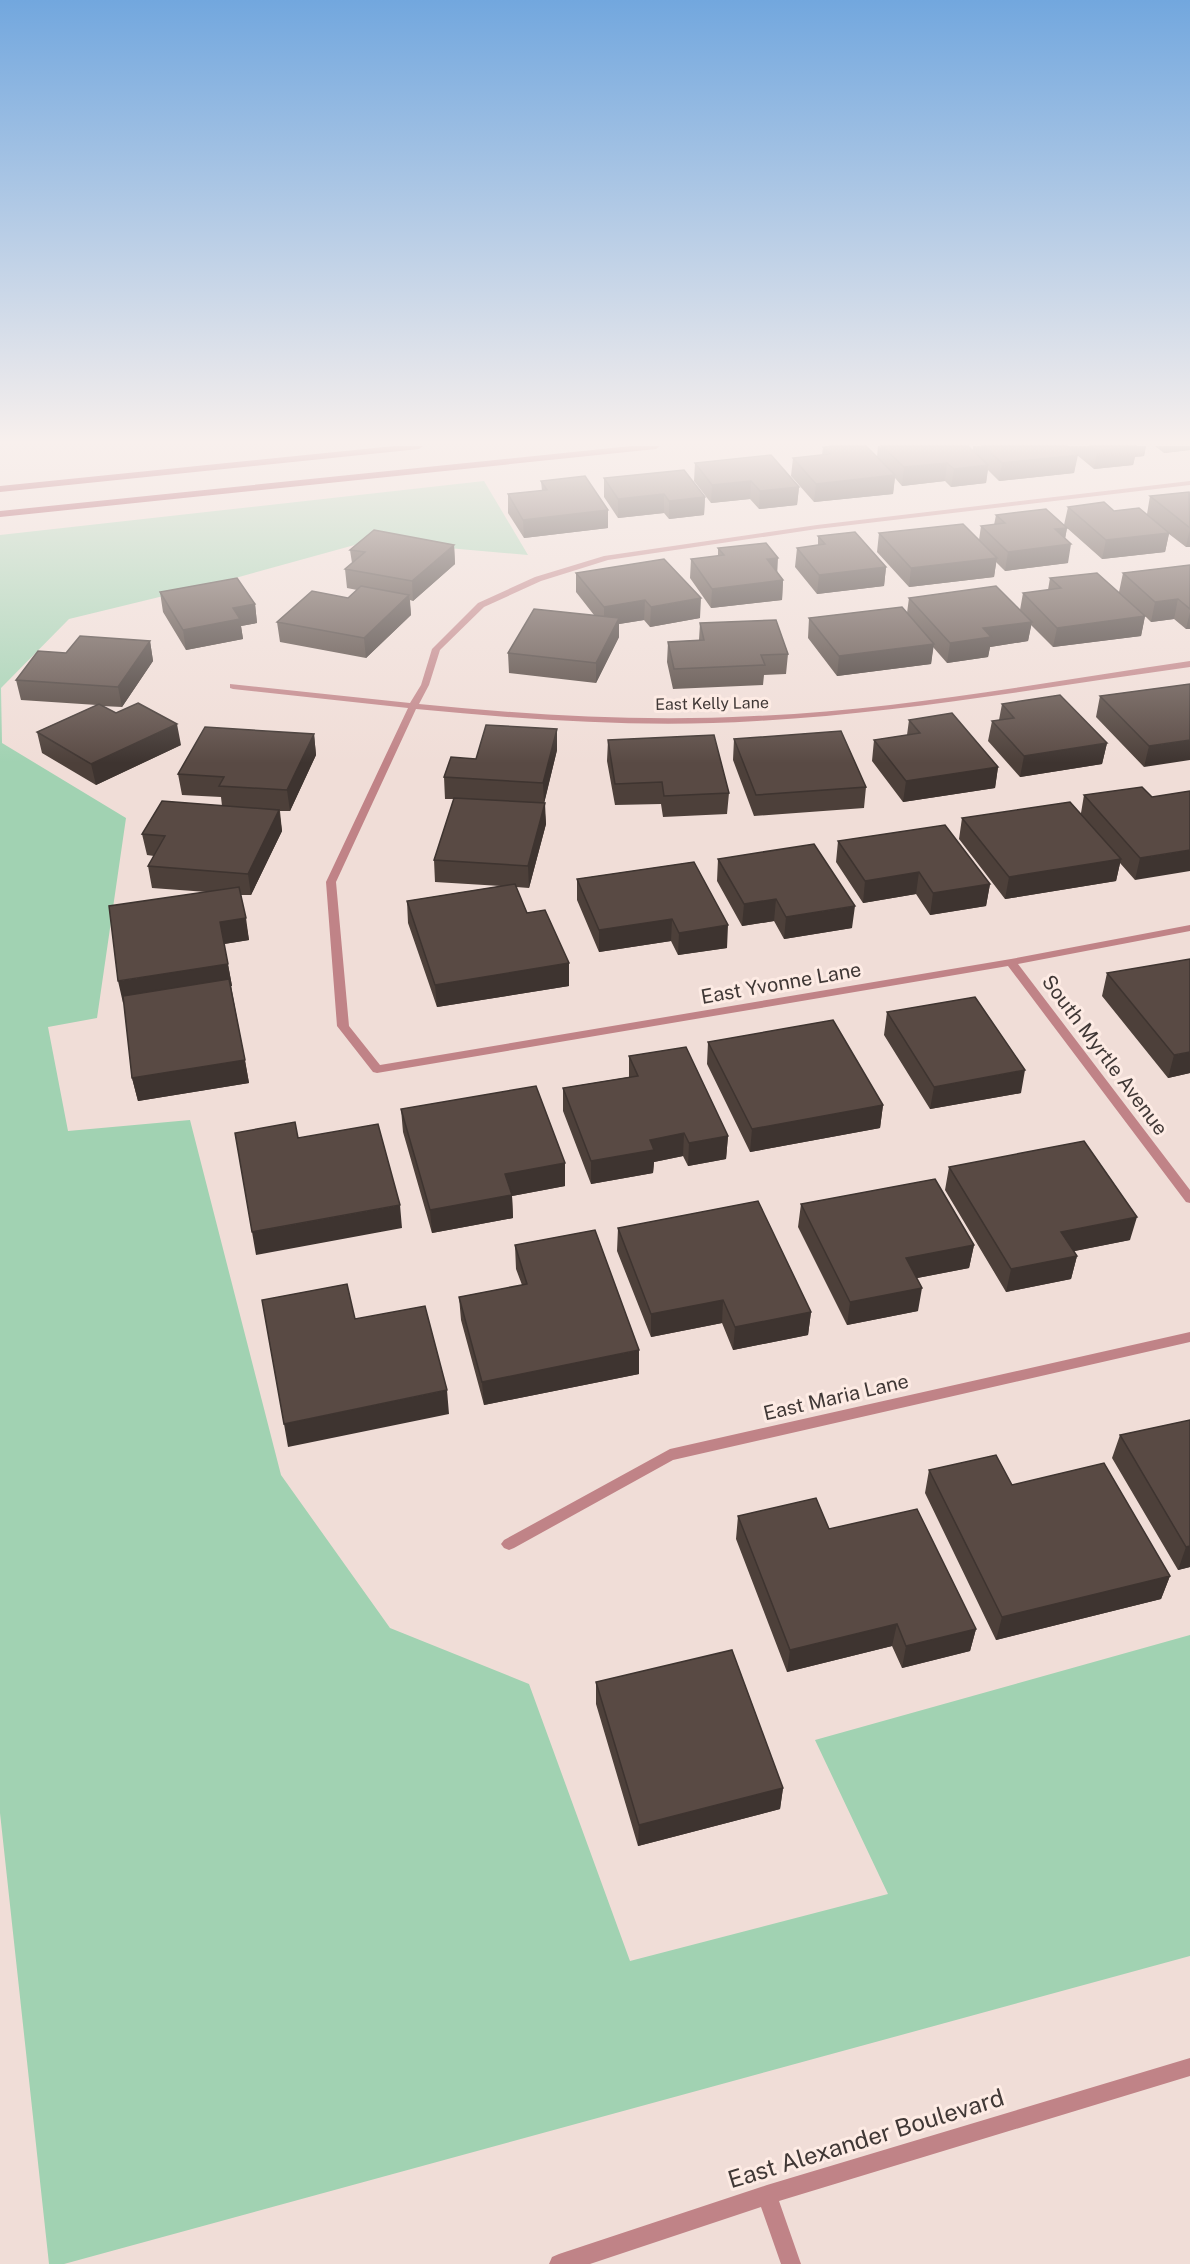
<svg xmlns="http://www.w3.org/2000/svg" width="1190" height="2264" viewBox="0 0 1190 2264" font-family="'Public Sans',sans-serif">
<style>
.green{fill:#a1d2b2}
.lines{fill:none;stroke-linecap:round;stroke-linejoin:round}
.street{fill:#c08387;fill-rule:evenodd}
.primary{fill:#962c3d;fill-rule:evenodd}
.wall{fill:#4d403a}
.shaded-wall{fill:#3e3430}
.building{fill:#594a44;stroke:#3e3430;stroke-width:1.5}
.labels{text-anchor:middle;stroke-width:6;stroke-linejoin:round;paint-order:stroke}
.far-street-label{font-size:16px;fill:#403836;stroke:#fdebe4}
.street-label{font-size:20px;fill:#403836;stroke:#fdebe4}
.near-street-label{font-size:24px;fill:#403836;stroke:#fdebe4}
</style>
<rect width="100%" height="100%" fill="#f0ddd7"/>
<!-- green -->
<path class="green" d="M484 481 528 555 369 541 221 582 69 619 1 688 2 743 126 818 97 1018 48 1027 68 1131 190 1120 281 1475 390 1628 529 1684 630 1961 888 1894 815 1740 1190 1635V1956L64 2264H49L0 1813V535Z"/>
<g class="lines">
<!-- street -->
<path class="street" d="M1190 481V485L817 529 608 560 541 581 484 607 440 650 429 685 419 704C530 715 642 722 754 716 900 710 1045 682 1190 661V667C1046 687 902 713 757 721 644 728 529 720 416 709L336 882 349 1026 380 1065 1011 959 1190 925V931L1018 964 1190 1190V1203L1186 1202 1008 966 377 1073 373 1072 337 1026 326 882 408 708 233 689 230 688V684L410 703 421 685 432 649 478 603 535 577 604 556 817 525Z
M1190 1332V1342L673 1460 514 1548 509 1550 504 1548 501 1544 504 1540 670 1449Z
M1190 2058V2076L779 2201 801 2264H781L761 2207 590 2264H549L552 2257 559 2254 767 2185Z"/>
<!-- primary -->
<path class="primary" d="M394 446H423L419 449 0 492V486Z
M631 446H660L656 449 0 517V511Z"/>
</g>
<!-- wall -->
<path class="wall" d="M878 446H968L973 451V446H1146L1144 456 1135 457 1133 465 1094 469 1077 455 1074 473 999 481 988 470 986 483 951 487 945 481 902 486 895 478 893 494 814 502 791 476 793 458 822 455 823 447 877 457Z
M1155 446H1190V450L1164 453Z
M695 463 799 487 797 505 759 509 750 499 711 503 694 481Z
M604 478 705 497 704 515 669 519 664 513 618 518 604 497Z
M541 481 608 510V528L524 538 508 513V494L542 491Z
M1190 492V547H1186L1169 534 1165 552 1102 559 1067 528 1065 538 1068 563 1005 571 996 562 994 577 909 587 877 552 879 533 979 540 981 526 994 525 996 515 1064 525 1068 507 1147 514 1150 496Z
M818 536 886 567 884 586 817 594 795 567 797 548 818 545Z
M454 545 455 564 413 601 410 600 411 615 366 658 280 642 277 622 348 598 357 590 347 588 345 569 352 563 350 550Z
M718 548 777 572 783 580 782 600 711 608 690 578 691 559 718 556Z
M1190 565V629H1186L1174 619 1151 622 1145 616 1141 636 1053 647 1031 625 1028 641 990 647 988 657 947 663 933 647 931 664 837 676 808 638 809 618 907 613 909 598 1020 610 1023 593 1048 590 1050 578 1119 592 1123 573Z
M576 573 700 618 650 627 644 620 619 624V637L596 683 509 673 508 653 594 615 576 592Z
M160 592 255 604 257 623 241 626 243 639 186 650 163 612Z
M700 623 788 654 786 674 764 675 763 685 673 689 667 662 668 642 699 640Z
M150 641 153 661 122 707 102 706 181 745 96 785 42 753 37 732 97 705 21 700 16 680 66 653Z
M1190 684 1144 767 1096 717 1100 696Z
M1002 704 1107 743 1102 764 1020 777 988 741 992 721 999 720Z
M909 720 998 767 995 788 903 802 872 761 874 740 907 735Z
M557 729V750L544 803 546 824 529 888 516 887 527 913 569 963V986L437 1007 408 923 407 901 501 886 435 882 434 860 454 799H445L444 777 476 759Z
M314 734 316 755 290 811H280L282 831 251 895H241L249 940 224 944 232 986H231L249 1083 138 1101 132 1078 124 1003H123L207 892 152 888 148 866 154 856 147 855 142 834 222 806 221 797 182 795 178 774Z
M734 739 866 787 864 808 754 816 733 760Z
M608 740 729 793 727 814 663 817 661 804 615 805 607 761Z
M1190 791 1135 880 1120 863 1116 881 1005 899 959 839 962 818 1081 813 1084 795 1152 797Z
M838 841 990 884 986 906 930 915 916 894 863 903 836 862Z
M718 859 852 928 784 939 774 921 742 926 717 881Z
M694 862 727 948 678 955 671 941 599 952 577 900V879Z
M1107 973 1190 1073 1168 1078 1102 996Z
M887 1012 1021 1093 930 1109 884 1035Z
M708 1042 883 1105 880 1128 750 1152 707 1064Z
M629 1056 728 1136 726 1159 688 1166 683 1156 654 1162 653 1173 591 1184 563 1111V1088L629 1077Z
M401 1109 565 1163V1186L512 1196 513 1218 432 1233 403 1132Z
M949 1167 1130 1240 1074 1251 1077 1256 1071 1279 1006 1292 945 1190Z
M801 1204 974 1245 969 1268 917 1278 918 1311 847 1325 798 1227Z
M618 1228 811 1312 808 1335 733 1350 722 1323 651 1337 617 1251Z
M515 1245 639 1374 484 1405 461 1320 459 1297 522 1285 516 1269Z
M1190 1420V1567L1178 1570 1112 1458 1120 1435Z
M929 1470 1012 1485 1170 1576 1161 1599 996 1640 925 1493Z
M738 1516 829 1529 976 1629 970 1651 902 1668 892 1646 787 1672 736 1539Z
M596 1682 783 1788 780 1809 638 1846 596 1704Z"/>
<!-- shaded-wall -->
<path class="shaded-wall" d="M1127 446H1146L1144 456 1135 457 1133 465 1094 469 1097 451Z
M1166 446H1190V450L1164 453Z
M1078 455 1074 473 999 481 1002 463Z
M947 463 945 481 902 486 904 467Z
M988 465 986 483 951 487 954 469Z
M895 475 893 494 814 502 816 484Z
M751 481 750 499 711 503 712 485Z
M799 487 797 505 759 509 760 491Z
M664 494V513L618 518V499Z
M705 497 704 515 669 519V501Z
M608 510V528L524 538 523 520Z
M1067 528 1064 545 1071 544 1068 563 1005 571 1008 552 1055 529Z
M1190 528V547H1186Z
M1169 533 1165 552 1102 559 1106 540Z
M454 545 455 564 413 601 412 581Z
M778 558 777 577 767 559Z
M997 558 994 577 909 587 911 568Z
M886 567 884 586 817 594 819 575Z
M783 580 782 600 711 608 712 589Z
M409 595 411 615 366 658 364 638Z
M701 598 700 618 650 627 651 607Z
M1178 599 1174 619 1151 622 1155 602Z
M645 600 644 620 619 624V637L596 683V663L604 627V607Z
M255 604 257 623 241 626 243 639 186 650 183 630 233 608Z
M1190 612V629H1186Z
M1145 616 1141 636 1053 647 1057 628Z
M1032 622 1028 641 990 647 988 657 947 663 950 643 983 628Z
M150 641 153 661 122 707 118 687Z
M934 644 931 664 837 676 839 656Z
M177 724 181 745 96 785 91 764Z
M557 729V750L544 804 543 783Z
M314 734 316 755 290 811 287 790Z
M1190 740V760L1144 767 1149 746Z
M1107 743 1102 764 1020 777 1024 756Z
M998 767 995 788 903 802 906 781Z
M545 803 546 824 529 888 528 866Z
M279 810 282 831 251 895 248 874Z
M1190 850V871L1135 880 1140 858Z
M1121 859 1116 881 1005 899 1009 877Z
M919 872 916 894 863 903 865 881Z
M990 884 986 906 930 915 933 893Z
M776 899 774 921 742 926 744 904Z
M855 906 852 928 784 939 786 917Z
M246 918 249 940 224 944 220 922Z
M672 919 671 941 599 952V930Z
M728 925 727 948 678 955 679 933Z
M569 963V986L437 1007 435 985Z
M228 964 232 986 123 1003 118 981Z
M1190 1052V1073L1168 1078 1174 1055Z
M245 1060 249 1083 138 1101 132 1078Z
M1025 1070 1021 1093 930 1109 934 1087Z
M883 1105 880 1128 750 1152 752 1129Z
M684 1133 683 1156 654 1162 653 1173 591 1184V1161L650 1140Z
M728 1136 726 1159 688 1166 689 1143Z
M565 1163V1186L512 1196 513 1218 432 1233 430 1210 505 1174Z
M400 1205 402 1228 256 1255 252 1232Z
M1137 1217 1130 1240 1055 1255 1061 1232Z
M974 1245 969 1268 902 1281 906 1258Z
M1077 1256 1071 1279 1006 1292 1011 1269Z
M922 1288 918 1311 847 1325 850 1302Z
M723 1300 722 1323 651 1337V1314Z
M811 1312 808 1335 733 1350 735 1327Z
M639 1350V1374L484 1405 482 1382Z
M447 1390 449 1414 288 1447 284 1424Z
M1190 1546V1567L1178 1570 1186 1547Z
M1170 1576 1161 1599 996 1640 1002 1617Z
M897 1624 892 1646 787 1672 790 1650Z
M976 1629 970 1651 902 1668 906 1646Z
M783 1788 780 1809 638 1846 639 1825Z"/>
<!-- building -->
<path class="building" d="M834 446H866L895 475 816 484 793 458 830 454 823 447Z
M882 446H968L988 465 954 469 947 463 904 467Z
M983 446H1067L1078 455 1002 463Z
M1091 446H1136L1137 447 1097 451Z
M771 455 799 487 760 491 751 481 712 485 695 463Z
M684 470 705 497 669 501 664 494 618 499 604 478Z
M585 476 608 510 523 520 508 494 547 490 541 481Z
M1189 492 1190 528 1150 496Z
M1104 502 1114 511 1139 508 1169 533 1106 540 1068 507Z
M1046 509 1067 528 1055 529 1071 544 1008 552 981 526 1005 523 996 515Z
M963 524 997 558 911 568 879 533Z
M374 530 454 545 412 581 345 569 365 552 350 550Z
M855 532 886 567 819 575 797 548 825 544 818 536Z
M766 543 778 558 767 559 783 580 712 589 691 559 724 555 718 548Z
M664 559 701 598 651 607 645 600 604 607 576 573Z
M1190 565V609L1178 599 1155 602 1123 573Z
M1097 573 1145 616 1057 628 1023 593 1061 588 1050 578Z
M237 578 255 604 233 608 240 619 183 630 160 592Z
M361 586 409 595 364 638 277 622 312 591 348 598Z
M996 586 1032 622 983 628 991 637 950 643 909 598Z
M902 607 934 644 839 656 809 618Z
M534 609 619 618 596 663 508 653Z
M776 620 788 654 761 655 765 665 674 669 668 642 704 640 700 623Z
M80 636 150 641 118 687 16 680 38 651 66 653Z
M1190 684V740L1149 746 1100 696Z
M1060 695 1107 743 1024 756 992 721 1014 718 1002 704Z
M138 703 177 724 91 764 37 732 99 704 116 713Z
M952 713 998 767 906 781 874 740 920 733 909 720Z
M486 725 557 729 543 783 444 777 451 757 476 759Z
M205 727 314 734 287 790 219 786 224 777 178 774Z
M841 731 866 787 756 795 734 739Z
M714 735 729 793 664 796 662 782 615 784 608 740Z
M1142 787 1152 797 1190 791V850L1140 858 1084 795Z
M454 798 545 803 528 866 434 860Z
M162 801 279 810 248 874 148 866 165 836 142 834Z
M1070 802 1121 859 1009 877 962 818Z
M945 825 990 884 933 893 919 872 865 881 838 841Z
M814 844 855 906 786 917 776 899 744 904 718 859Z
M694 862 728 925 679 933 672 919 599 930 577 879Z
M515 884 527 913 545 910 569 963 435 985 407 901Z
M239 887 246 918 220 922 228 964 118 981 109 906Z
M1190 959V1052L1174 1055 1107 973Z
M229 979 245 1060 132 1078 123 996Z
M975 997 1025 1070 934 1087 887 1012Z
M833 1020 883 1105 752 1129 708 1042Z
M686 1047 728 1136 689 1143 684 1133 650 1140 654 1150 591 1161 563 1088 638 1076 629 1056Z
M536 1086 565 1163 505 1174 512 1195 430 1210 401 1109Z
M295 1122 298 1138 378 1124 400 1205 252 1232 235 1133Z
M1084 1141 1137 1217 1061 1232 1077 1256 1011 1269 949 1167Z
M935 1179 974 1245 906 1258 922 1288 850 1302 801 1204Z
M758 1201 811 1312 735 1327 723 1300 651 1314 618 1228Z
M595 1230 639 1350 482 1382 459 1297 527 1284 515 1245Z
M347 1284 355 1319 425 1306 447 1390 284 1424 262 1300Z
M1190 1420V1546L1186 1547 1120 1435Z
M996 1455 1012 1485 1104 1463 1170 1576 1002 1617 929 1470Z
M816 1498 829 1529 917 1509 976 1629 906 1646 897 1624 790 1650 738 1516Z
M732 1650 783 1788 639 1825 596 1682Z"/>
<!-- sky -->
<linearGradient id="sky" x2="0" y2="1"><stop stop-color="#72a7de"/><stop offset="0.58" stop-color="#f8f0ed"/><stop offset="1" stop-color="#f8f0ed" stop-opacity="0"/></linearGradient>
<rect width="1190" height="763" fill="url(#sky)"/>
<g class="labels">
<!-- far-street labels -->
<g class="far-street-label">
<text transform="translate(712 703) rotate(-1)" y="6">East Kelly Lane</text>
</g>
<!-- street labels -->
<g class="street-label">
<text transform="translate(781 983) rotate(-10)" y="7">East Yvonne Lane</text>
<text transform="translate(1105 1055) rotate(53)" y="7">South Myrtle Avenue</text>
<text transform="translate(836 1397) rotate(-13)" y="7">East Maria Lane</text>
</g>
<!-- near-street labels -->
<g class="near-street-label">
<text transform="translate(866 2139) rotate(-17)" y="8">East Alexander Boulevard</text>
</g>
</g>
</svg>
